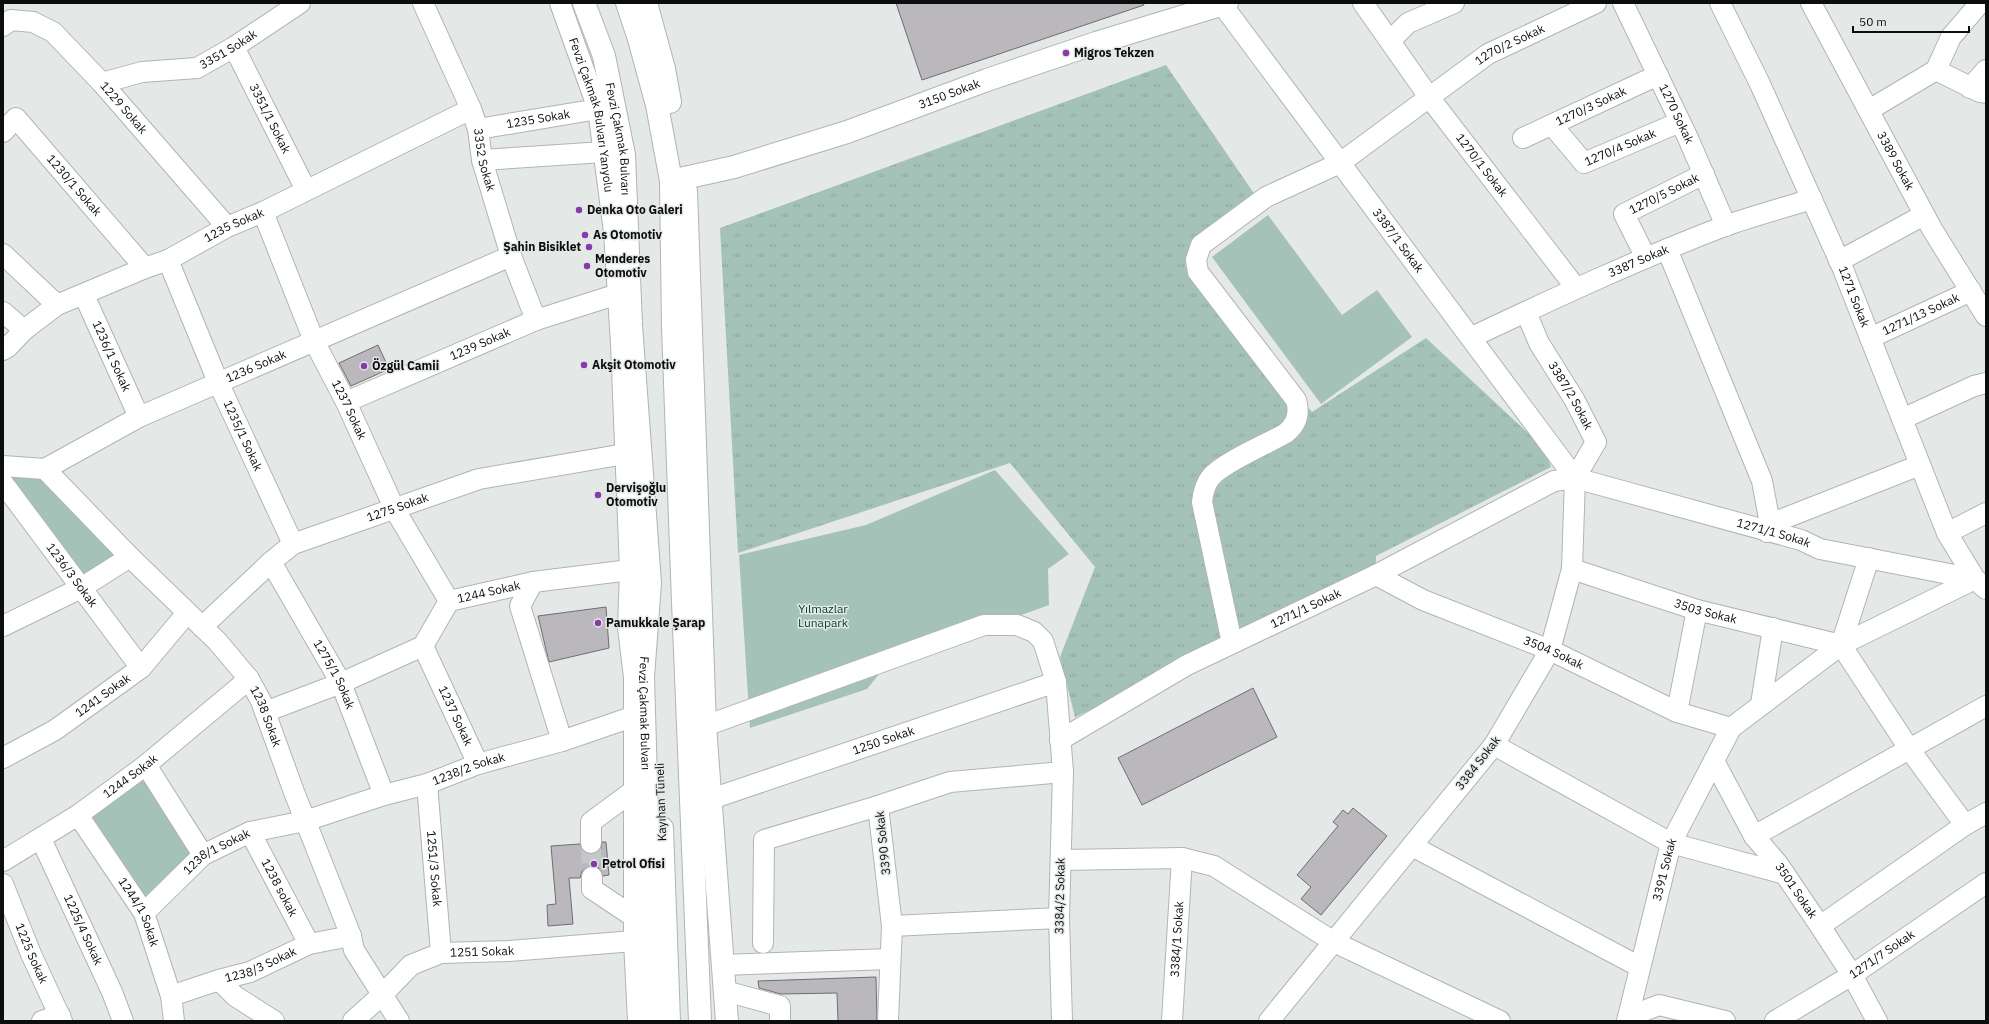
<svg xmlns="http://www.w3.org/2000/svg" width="1989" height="1024" viewBox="0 0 1989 1024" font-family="'IBM Plex Sans',sans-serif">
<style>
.grass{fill:url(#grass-tufts)}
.park{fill:#a5c2b9}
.building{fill:#bab8bc;stroke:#6f6d70}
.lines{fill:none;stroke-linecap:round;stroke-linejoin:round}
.minor-tunnel{stroke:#c4c8c6;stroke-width:20;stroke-dasharray:20 10;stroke-linecap:butt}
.minor-casing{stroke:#b0b5b3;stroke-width:22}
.major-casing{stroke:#b0b5b3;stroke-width:24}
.minor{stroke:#fff;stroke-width:20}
.major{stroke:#fff;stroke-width:22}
.poi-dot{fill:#863bac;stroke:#e4e9e7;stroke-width:1.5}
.labels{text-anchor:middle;stroke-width:3;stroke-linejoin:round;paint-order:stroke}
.street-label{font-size:12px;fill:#0c0d0d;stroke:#e4e9e7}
.poi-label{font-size:12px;font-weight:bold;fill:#0c0d0d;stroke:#e4e9e7;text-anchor:start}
.park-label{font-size:12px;fill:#003e31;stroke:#e4e9e7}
</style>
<defs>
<pattern id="grass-tufts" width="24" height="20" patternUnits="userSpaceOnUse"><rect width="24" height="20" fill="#a5c2b9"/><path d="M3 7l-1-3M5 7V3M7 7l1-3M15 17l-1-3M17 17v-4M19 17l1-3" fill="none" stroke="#8da69e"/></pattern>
</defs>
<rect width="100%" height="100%" fill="#e4e9e7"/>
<!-- grass -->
<path class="grass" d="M1166 65 1264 208 1185 265 1312 412 1426 338 1544 448 1551 467 1376 556V575L1075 717 1060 657 1095 567 1010 463 738 553 720 228Z"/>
<!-- park -->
<path class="park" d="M1268 215 1342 315 1377 290 1412 337 1321 404 1212 257Z
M3 466 45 469 130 557 81 588Z
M995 470 1069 554 1048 569 1049 605 888 663 867 689 750 728 739 555 866 525Z
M146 765 203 855 144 913 78 815Z"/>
<!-- building -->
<path class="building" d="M896 3H1143L1144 5 922 80Z
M378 345 389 369 351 386 339 363Z
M606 607 609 648 549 662 538 616Z
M1253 688 1277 737 1142 805 1118 758Z
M1353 808 1387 836 1321 915 1301 899 1311 887 1297 875 1338 826 1333 822 1343 810 1348 814Z
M602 842H606L609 875 603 876 598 867 592 866 582 871 580 878H569L573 924 548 926 547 905 556 904 551 846 580 844 585 853 591 854 601 849Z
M876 977 877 1021H838L837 993 781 994 759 988 758 981Z"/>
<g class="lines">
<!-- minor-tunnel -->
<path class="minor-tunnel" d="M591 843 592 877"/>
<!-- minor casing -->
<g class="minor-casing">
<g id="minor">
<path id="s1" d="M423 3 471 109 478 129 482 160 511 256 536 320"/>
<path id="s2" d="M560 3 598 109 614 232 621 344 630 570 628 628 634 677V941L638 1021"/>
<path id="s3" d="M1221 3 1575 478"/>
<path id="s4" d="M1363 3 1429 97 1576 288"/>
<path id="s5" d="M1623 3 1688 138 1726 226"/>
<path id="s6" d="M1720 3 1760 84 1843 269 1947 533 1975 579 1986 589"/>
<path id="s7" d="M1811 3 1932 229 1986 316"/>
<path id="s8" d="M3 26 11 20 33 22 53 32 102 83 227 227"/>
<path d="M1390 41 1408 23 1454 3"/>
<path id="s9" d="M234 47 306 190"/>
<path d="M1936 70 1951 37 1980 3"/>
<path id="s10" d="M102 83 142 72 197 68 234 47 300 3"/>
<path d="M1970 88 1986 70"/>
<path d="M1869 110 1936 70 1980 92 1986 93"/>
<path id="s11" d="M1552 125 1584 163 1680 122"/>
<path id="s12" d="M478 129 598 109"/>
<path id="s13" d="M3 132 16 118 145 268"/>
<path id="s14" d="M1523 138 1658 75"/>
<path d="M482 160 604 152"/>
<path id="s15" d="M263 212 314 341 346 402 395 510 449 601"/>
<path d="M1667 249 1762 481 1771 529 1767 532"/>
<path d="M3 254 57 305"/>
<path id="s16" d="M1646 258 1624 214 1704 174"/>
<path id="s17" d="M168 260 218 382 293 544"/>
<path d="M1839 261 1924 215"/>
<path id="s18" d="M84 295 139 417"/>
<path d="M3 312 24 330"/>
<path id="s19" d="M1526 312 1539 343 1574 399 1596 442 1575 478"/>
<path id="s20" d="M1472 337C1555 298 1638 259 1725 226 1753 216 1783 208 1812 199"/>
<path id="s21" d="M1870 338 1971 291"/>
<path id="s22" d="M3 350 8 347 24 330 57 305 145 268 168 260 227 227 263 212 471 109"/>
<path id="s23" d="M346 402 536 320 618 294"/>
<path d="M1902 419 1974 386 1986 383"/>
<path id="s24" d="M3 466 45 469 139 417 511 256"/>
<path id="s25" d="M45 469 130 557 217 641 249 679 261 701 294 792 351 936 354 950 399 1021"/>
<path id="s26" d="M1575 478 1801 540 1820 549 1975 579"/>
<path id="s27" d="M3 483 141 668"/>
<path d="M1770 524 1920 465"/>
<path d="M1947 533 1986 513"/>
<path id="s28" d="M271 562 341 683 384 795"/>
<path id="s29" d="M1572 569 1697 610 1841 645"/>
<path id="s30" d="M1376 575 1423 600 1550 650 1677 712 1731 728"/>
<path d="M533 582 520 606 562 741"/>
<path d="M3 626 81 588 130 557"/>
<path id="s31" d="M202 627 271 562 293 544 479 479 625 454"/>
<path id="s32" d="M1232 643 1202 502C1203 493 1205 484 1211 477 1222 463 1269 443 1286 433 1297 424 1300 413 1296 400L1198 272 1196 260 1201 245 1266 197 1340 163 1488 54 1596 3"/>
<path d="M1841 645 1910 750 1965 825"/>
<path d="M1841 645 1869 558"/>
<path id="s33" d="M423 646 478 764"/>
<path d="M1761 704 1773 628"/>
<path id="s34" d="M265 712 341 683 423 646 449 601 533 582 630 570"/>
<path d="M1677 712 1697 610"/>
<path d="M705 726 984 625H1017L1034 632 1043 641 1056 682 1063 772 1059 918 1062 1021"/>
<path d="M1731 728 1841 645 1975 579"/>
<path id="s35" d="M1060 740 1187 665 1376 575 1554 481 1575 478 1572 569 1550 650 1494 745 1269 1021"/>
<path d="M1494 745 1671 843 1785 874"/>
<path id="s36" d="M3 758 55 730 141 668 187 613"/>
<path id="s37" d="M1714 761 1754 836 1778 864 1820 926 1852 975 1877 1021"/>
<path d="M146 765 203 855"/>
<path id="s38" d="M427 784 441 953"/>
<path id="s39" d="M711 799 1056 682"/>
<path id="s40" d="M78 815 144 913 171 996 174 1021"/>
<path id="s41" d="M250 832 309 944"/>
<path d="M1754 836 1986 706"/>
<path id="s42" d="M41 839 112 992 123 1021"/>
<path d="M591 843V822L633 791"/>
<path d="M1412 846 1640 967"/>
<path d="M1061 860 1182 858 1214 866 1334 942 1500 1021"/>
<path id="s43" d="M3 861 78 815 146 765 249 679"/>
<path d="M592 877V889L634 917"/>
<path id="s44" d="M3 884 31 954 62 1021"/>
<path id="s45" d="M144 913 203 855 250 832 305 821 384 795 427 784 478 764 562 741 632 717"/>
<path d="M892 926 1059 918"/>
<path d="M1820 926 1965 825 1986 813"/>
<path d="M763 943 764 840 878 806"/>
<path d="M723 965 890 959"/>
<path d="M219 980 235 996 274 1021"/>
<path d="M725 991 780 1006V1019"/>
<path id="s46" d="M171 996 219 980 250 972 309 944 351 936"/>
<path d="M1628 1017 1659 1005 1725 1021"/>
<path d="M42 1021 60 1015"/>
<path id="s47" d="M353 1021 383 994 411 965 441 953 509 951 634 941"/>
<path d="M888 1021 892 926 878 806 950 782 1063 772"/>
<path id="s48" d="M1172 1021 1182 858"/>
<path id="s49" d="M1627 1021 1671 843 1731 728"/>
<path id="s50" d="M1775 1021 1852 975 1986 883"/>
</g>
</g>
<!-- major casing -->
<g class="major-casing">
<g id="major">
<path id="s51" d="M584 3 604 56 624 155 631 325 650 583 643 677 653 1021"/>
<path d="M627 3 639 39 657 105 671 181 673 327 683 602 700 1021"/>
<path d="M646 3 664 69 661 83"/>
<path d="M664 69 670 102"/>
<path id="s52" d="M671 181 734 167 847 132 987 80 1096 43 1227 3"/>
<path d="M686 191 705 726 727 1021"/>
<path d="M662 828 669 1021"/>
</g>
</g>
<!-- minor -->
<use href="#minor" class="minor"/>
<!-- major -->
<use href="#major" class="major"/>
</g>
<!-- markers -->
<g class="poi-dot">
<circle cx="1066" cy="53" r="4"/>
<circle cx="579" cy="210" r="4"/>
<circle cx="585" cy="235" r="4"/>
<circle cx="589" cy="247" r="4"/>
<circle cx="587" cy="266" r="4"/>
<circle cx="584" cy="365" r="4"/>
<circle cx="364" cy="366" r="4"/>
<circle cx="598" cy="495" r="4"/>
<circle cx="598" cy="623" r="4"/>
<circle cx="594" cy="864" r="4"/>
</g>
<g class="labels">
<!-- street labels -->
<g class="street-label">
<text dy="4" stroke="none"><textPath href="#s32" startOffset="854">1270/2 Sokak</textPath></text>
<text dy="4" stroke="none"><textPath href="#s10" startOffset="133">3351 Sokak</textPath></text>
<text dy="4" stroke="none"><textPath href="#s52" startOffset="292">3150 Sokak</textPath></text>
<text dy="4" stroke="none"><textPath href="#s14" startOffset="75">1270/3 Sokak</textPath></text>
<text dy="4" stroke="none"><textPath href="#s8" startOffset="158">1229 Sokak</textPath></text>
<text dy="4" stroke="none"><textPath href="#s5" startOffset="123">1270 Sokak</textPath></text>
<text dy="4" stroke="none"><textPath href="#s2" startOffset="117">Fevzi Çakmak Bulvarı Yanyolu</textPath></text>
<text dy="4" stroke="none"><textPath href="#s9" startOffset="80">3351/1 Sokak</textPath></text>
<text dy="4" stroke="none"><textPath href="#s12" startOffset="61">1235 Sokak</textPath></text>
<text dy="4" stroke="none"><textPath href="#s51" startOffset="141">Fevzi Çakmak Bulvarı</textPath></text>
<text dy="4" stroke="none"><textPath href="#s11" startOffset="89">1270/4 Sokak</textPath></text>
<text dy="4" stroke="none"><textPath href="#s1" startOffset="169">3352 Sokak</textPath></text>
<text dy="4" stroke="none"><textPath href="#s7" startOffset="179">3389 Sokak</textPath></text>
<text dy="4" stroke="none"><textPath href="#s4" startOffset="201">1270/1 Sokak</textPath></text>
<text dy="4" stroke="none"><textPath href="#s13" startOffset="108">1230/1 Sokak</textPath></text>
<text dy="4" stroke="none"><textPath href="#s16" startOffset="94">1270/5 Sokak</textPath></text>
<text dy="4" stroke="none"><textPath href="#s22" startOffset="265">1235 Sokak</textPath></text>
<text dy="4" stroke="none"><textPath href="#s3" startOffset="296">3387/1 Sokak</textPath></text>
<text dy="4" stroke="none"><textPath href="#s20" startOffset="183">3387 Sokak</textPath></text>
<text dy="4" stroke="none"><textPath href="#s6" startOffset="323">1271 Sokak</textPath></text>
<text dy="4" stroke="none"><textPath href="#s21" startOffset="56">1271/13 Sokak</textPath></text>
<text dy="4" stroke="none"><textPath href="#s23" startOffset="146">1239 Sokak</textPath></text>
<text dy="4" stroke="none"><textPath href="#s18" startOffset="67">1236/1 Sokak</textPath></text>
<text dy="4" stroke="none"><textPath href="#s24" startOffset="277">1236 Sokak</textPath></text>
<text dy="4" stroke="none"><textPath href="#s19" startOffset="95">3387/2 Sokak</textPath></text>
<text dy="4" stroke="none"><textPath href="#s15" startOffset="216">1237 Sokak</textPath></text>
<text dy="4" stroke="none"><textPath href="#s17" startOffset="191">1235/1 Sokak</textPath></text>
<text dy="4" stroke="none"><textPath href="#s31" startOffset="234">1275 Sokak</textPath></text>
<text dy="4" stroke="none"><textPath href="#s26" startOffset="206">1271/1 Sokak</textPath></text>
<text dy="4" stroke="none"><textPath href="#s27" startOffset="115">1236/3 Sokak</textPath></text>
<text dy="4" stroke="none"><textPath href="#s34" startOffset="264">1244 Sokak</textPath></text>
<text dy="4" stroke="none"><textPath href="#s35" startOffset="279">1271/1 Sokak</textPath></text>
<text dy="4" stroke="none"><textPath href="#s29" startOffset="140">3503 Sokak</textPath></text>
<text dy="4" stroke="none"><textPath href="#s30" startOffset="194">3504 Sokak</textPath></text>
<text dy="4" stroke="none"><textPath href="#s28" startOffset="129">1275/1 Sokak</textPath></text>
<text dy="4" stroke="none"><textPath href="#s36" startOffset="118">1241 Sokak</textPath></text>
<text dy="4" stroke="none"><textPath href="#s51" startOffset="717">Fevzi Çakmak Bulvarı</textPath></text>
<text dy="4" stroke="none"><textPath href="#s33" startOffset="77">1237 Sokak</textPath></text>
<text dy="4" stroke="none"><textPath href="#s25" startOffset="334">1238 Sokak</textPath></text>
<text dy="4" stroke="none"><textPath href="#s39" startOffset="182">1250 Sokak</textPath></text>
<text transform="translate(1478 763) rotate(-52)" y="4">3384 Sokak</text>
<text dy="4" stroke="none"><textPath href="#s45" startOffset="363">1238/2 Sokak</textPath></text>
<text dy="4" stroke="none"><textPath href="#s43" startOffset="153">1244 Sokak</textPath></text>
<text transform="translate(661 802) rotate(-92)" y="4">Kayıhan Tüneli</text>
<text transform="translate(883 843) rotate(-96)" y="4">3390 Sokak</text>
<text dy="4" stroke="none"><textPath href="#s45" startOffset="96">1238/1 Sokak</textPath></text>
<text dy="4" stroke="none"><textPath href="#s38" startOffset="85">1251/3 Sokak</textPath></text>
<text dy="4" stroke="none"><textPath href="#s49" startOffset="156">3391 Sokak</textPath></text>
<text dy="4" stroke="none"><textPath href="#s41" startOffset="63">1238 sokak</textPath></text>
<text dy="4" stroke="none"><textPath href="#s37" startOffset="154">3501 Sokak</textPath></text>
<text transform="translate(1060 896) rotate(-89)" y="4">3384/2 Sokak</text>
<text dy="4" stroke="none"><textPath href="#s40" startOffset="115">1244/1 Sokak</textPath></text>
<text dy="4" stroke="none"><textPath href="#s42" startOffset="100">1225/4 Sokak</textPath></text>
<text dy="4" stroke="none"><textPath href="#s48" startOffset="82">3384/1 Sokak</textPath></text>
<text dy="4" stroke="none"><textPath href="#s47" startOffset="154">1251 Sokak</textPath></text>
<text dy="4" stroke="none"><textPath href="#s44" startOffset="75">1225 Sokak</textPath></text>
<text dy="4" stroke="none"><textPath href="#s50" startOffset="126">1271/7 Sokak</textPath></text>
<text dy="4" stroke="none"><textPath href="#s46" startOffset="95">1238/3 Sokak</textPath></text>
</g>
<!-- poi labels -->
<g class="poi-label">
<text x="1074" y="57">Migros Tekzen</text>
<text x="587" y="214">Denka Oto Galeri</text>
<text x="593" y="239">As Otomotiv</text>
<text x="581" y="251" text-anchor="end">Şahin Bisiklet</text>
<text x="595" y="263">Menderes<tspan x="595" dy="14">Otomotiv</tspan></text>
<text x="592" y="369">Akşit Otomotiv</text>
<text x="372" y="370">Özgül Camii</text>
<text x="606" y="492">Dervişoğlu<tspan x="606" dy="14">Otomotiv</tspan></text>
<text x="606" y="627">Pamukkale Şarap</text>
<text x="602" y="868">Petrol Ofisi</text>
</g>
<!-- park labels -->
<g class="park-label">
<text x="823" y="613">Yılmazlar<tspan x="823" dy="14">Lunapark</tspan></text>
</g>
</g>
<!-- border -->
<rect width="1989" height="1024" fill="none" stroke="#0c0d0d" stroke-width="8"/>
<!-- scale -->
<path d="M1853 26v6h116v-6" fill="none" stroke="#0c0d0d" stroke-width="2"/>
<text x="1859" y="26" font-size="12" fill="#0c0d0d" stroke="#e4e9e7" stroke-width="3" paint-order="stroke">50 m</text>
</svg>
